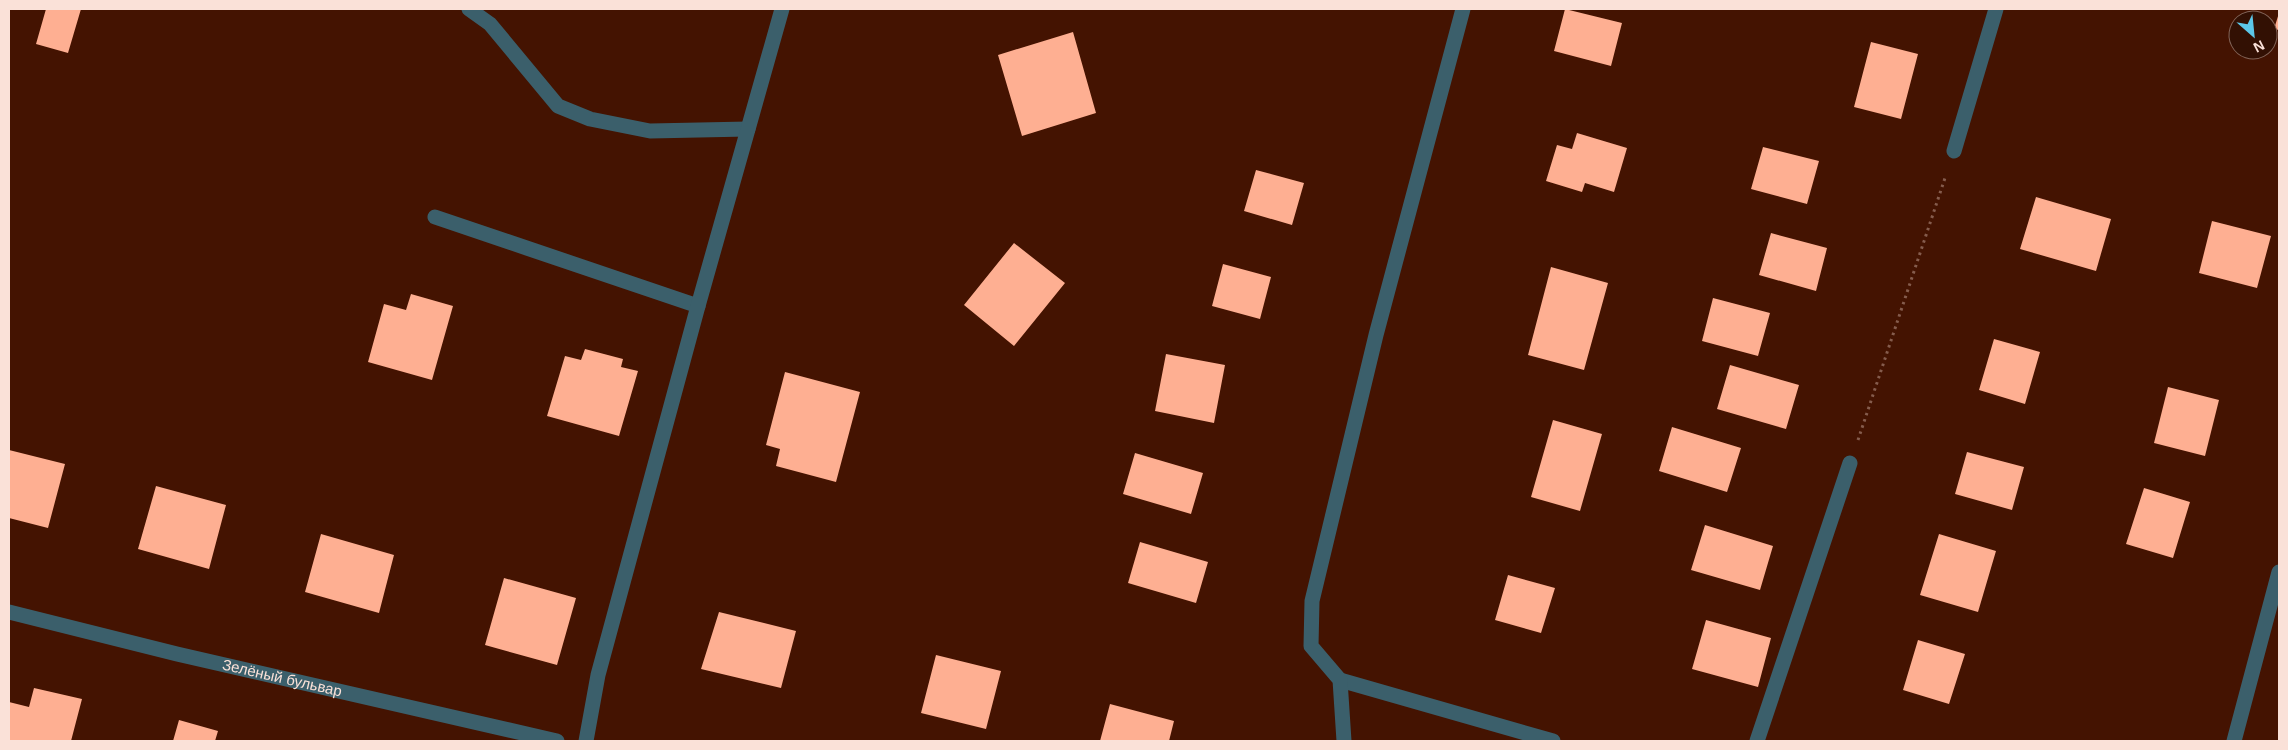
<svg xmlns="http://www.w3.org/2000/svg" width="2288" height="750" viewBox="0 0 2288 750" font-family="Arial,sans-serif">
<style>
.building{fill:#feaf92}
.lines{fill:none;stroke-linecap:round;stroke-linejoin:round}
.path{stroke:#855c4d;stroke-width:3;stroke-dasharray:2.5 4;stroke-linecap:butt}
.minor{stroke:#3b5f6b;stroke-width:15}
.labels{text-anchor:middle;stroke-width:5;stroke-linejoin:round;paint-order:stroke}
.street-label{font-size:15px;fill:#fae1d8;stroke:#321003}
</style>
<rect width="100%" height="100%" fill="#441301"/>
<!-- building -->
<path class="building" d="M46 9H81L68 53 36 44Z
M1565 9 1622 23 1611 66 1554 51Z
M2279 13V30L2274 29Z
M1073 32 1096 113 1022 136 998 55Z
M1871 42 1918 54 1901 119 1854 107Z
M1577 133 1627 148 1614 192 1585 183 1582 192 1546 181 1557 145 1572 149Z
M1763 147 1819 161 1807 204 1751 189Z
M1256 170 1304 183 1292 225 1244 211Z
M2036 197 2111 219 2096 271 2020 249Z
M2212 221 2271 236 2257 288 2199 273Z
M1771 233 1827 248 1816 291 1759 275Z
M1014 243 1065 283 1014 346 964 305Z
M1223 264 1271 277 1260 319 1212 306Z
M1551 267 1608 283 1584 370 1528 355Z
M411 294 453 306 432 380 368 362 384 304 406 310Z
M1713 298 1770 313 1758 356 1702 341Z
M1994 339 2040 352 2025 404 1979 390Z
M585 349 623 359 621 367 638 371 619 436 547 416 565 356 581 360Z
M1166 354 1225 365 1214 423 1155 411Z
M1730 365 1799 385 1786 429 1717 409Z
M785 372 860 392 836 482 776 466 780 449 766 445Z
M2168 387 2219 400 2205 456 2154 443Z
M1553 420 1602 434 1580 511 1531 497Z
M1672 427 1741 448 1727 492 1659 471Z
M9 450 65 464 48 528 9 518Z
M1967 452 2024 467 2012 510 1955 494Z
M1135 453 1203 473 1191 514 1123 494Z
M156 486 226 505 209 569 138 549Z
M2144 488 2190 502 2173 558 2126 544Z
M1705 525 1773 546 1760 590 1691 570Z
M321 534 394 555 379 613 305 592Z
M1939 534 1996 551 1978 612 1920 595Z
M1140 542 1208 562 1196 603 1128 583Z
M1508 575 1555 588 1541 633 1495 620Z
M504 578 576 598 557 665 485 645Z
M719 612 796 631 781 688 701 669Z
M1706 620 1771 638 1758 687 1692 669Z
M1918 640 1965 654 1949 704 1903 690Z
M936 655 1001 671 986 729 921 713Z
M34 688 82 699 71 741H9V702L29 707Z
M1110 704 1174 721 1169 741H1100Z
M179 720 218 731 215 741H173Z"/>
<g class="lines">
<!-- path -->
<path class="path" d="M1858 440 1946 175"/>
<!-- minor -->
<g class="minor">
<path d="M469 9 490 24 558 106 590 119 650 131 748 129"/>
<path d="M1954 151 1996 9"/>
<path d="M435 217 698 306"/>
<path id="s1" d="M9 612 177 654 557 741"/>
<path d="M1340 680 1553 741"/>
<path d="M586 741 598 675 698 306 782 9"/>
<path d="M1344 741 1340 680 1311 646 1312 601 1376 335 1463 9"/>
<path d="M1757 741 1850 463"/>
<path d="M2234 741 2279 572"/>
</g>
</g>
<g class="labels">
<!-- street labels -->
<g class="street-label">
<text dy="5" stroke="none"><textPath href="#s1" startOffset="281">Зелёный бульвар</textPath></text>
</g>
</g>
<!-- border -->
<rect width="2288" height="750" fill="none" stroke="#fae1d8" stroke-width="20"/>
<!-- north arrow -->
<g transform="translate(2253 35) rotate(153)"><circle r="24" fill="#321003" stroke="#826458"/>
<path d="M0-4L9 19L0 12L-9 19Z" fill="#5cc7e8"/>
<text y="-8" font-size="14" font-weight="bold" text-anchor="middle" fill="#fae1d8">N</text>
</g>
</svg>
